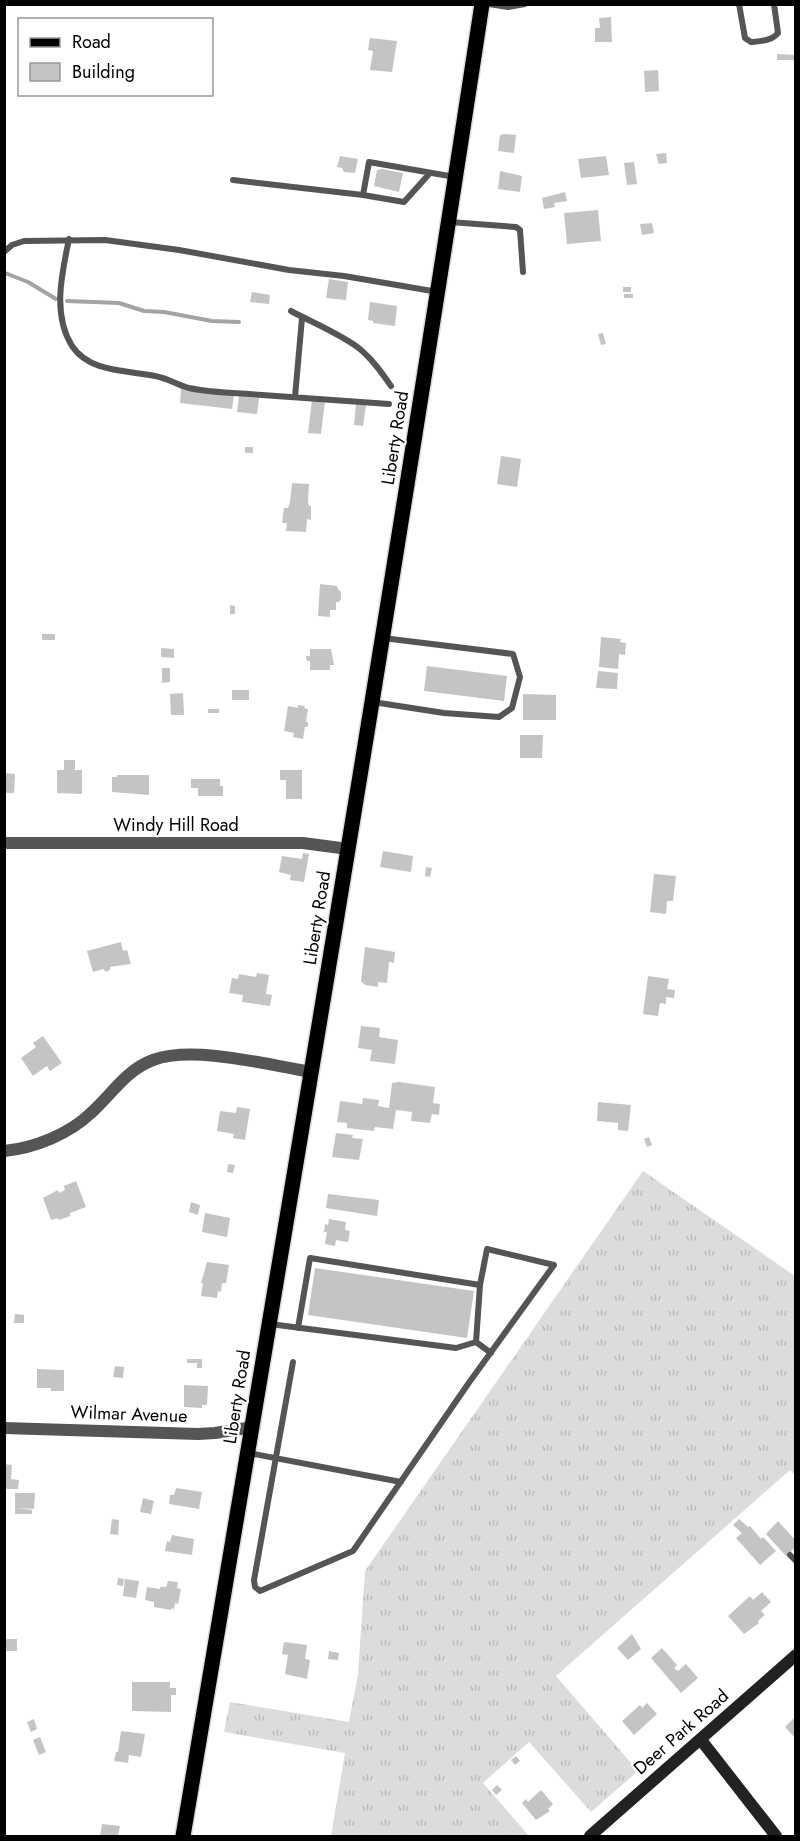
<svg xmlns="http://www.w3.org/2000/svg" width="800" height="1841" viewBox="0 0 800 1841" font-family="Jost,sans-serif">
<style>
.grass{fill:url(#grass-tufts)}
.lines{fill:none;stroke-linecap:round;stroke-linejoin:round}
.stream{stroke:#a3a3a3;stroke-width:4}
.building{fill:#c4c4c4}
.primary-casing{stroke:#dbdbdb;stroke-width:18}
.lane{stroke:#555;stroke-width:6}
.street{stroke:#555;stroke-width:12}
.secondary{stroke:#222;stroke-width:12}
.primary{stroke:#000;stroke-width:15}
.labels{text-anchor:middle;stroke-width:4.5;stroke-linejoin:round;paint-order:stroke}
.street-label{font-size:18px;fill:#000;stroke:#fff}
</style>
<defs>
<pattern id="grass-tufts" width="24" height="20" patternUnits="userSpaceOnUse" patternTransform="scale(1.5)"><rect width="24" height="20" fill="#dcdcdc"/><path d="M3 7l-1-3M5 7V3M7 7l1-3M15 17l-1-3M17 17v-4M19 17l1-3" fill="none" stroke="#bbb"/></pattern>
</defs>
<rect width="100%" height="100%" fill="#fff"/>
<!-- grass -->
<path class="grass" d="M643 1171 795 1276V1476L790 1470 556 1676 638 1771 591 1812 529 1742 483 1783 529 1836H331L345 1753 224 1732 230 1702 349 1722 358 1674 365 1571Z"/>
<g class="lines">
<!-- stream -->
<path class="stream" d="M5 273 28 282 56 299
M67 301 119 303 144 311 164 312 212 321 239 322"/>
</g>
<!-- building -->
<path class="building" d="M611 17 612 42H595V28H600L599 18Z
M370 38 397 41 392 72 370 70 373 51 368 50Z
M777 54 796 55V60H777Z
M658 70 659 91 645 92 644 71Z
M504 134 516 135 514 153 498 151 500 135Z
M666 153 667 163 659 164 656 154Z
M340 156 358 159 355 173 344 172 342 168 337 167Z
M606 156 609 175 581 178 578 159Z
M634 162 637 184 627 185 624 163Z
M382 169 403 173 399 192 374 186 377 170Z
M500 171 522 176 520 192 498 189Z
M565 192 567 201 554 203 555 207 544 209 542 198Z
M598 210 601 241 567 244 564 213Z
M652 223 654 233 642 235 640 224Z
M329 279 348 282 346 300 326 298Z
M623 287H631V292H623Z
M252 292 270 295 269 304 250 302Z
M624 294H633V298H624Z
M370 302 397 306 395 326 373 323V321L368 320Z
M603 333 606 344 601 345 598 334Z
M181 388 234 395 232 409 180 403Z
M239 396 259 398 257 414 237 412Z
M312 400 325 401 321 434 308 433Z
M356 404 366 405 363 426 354 425Z
M245 447H253V453H245Z
M501 456 521 459 517 487 497 484Z
M292 483 309 484 308 503 309 506H311V520L307 519 306 532 286 531 287 523H282L284 508H288L290 502Z
M320 584 337 586 339 591H341V599L339 602H336V610H330V617L318 616Z
M230 605 235 606V614H230Z
M42 634H55V640H42Z
M601 637 621 639 620 642 626 643 625 655 619 654 618 669 599 667Z
M161 648 174 649V658L161 657Z
M310 649H331L334 665H330V670H310V661H307L306 656H310Z
M427 666 507 676 504 701 424 691Z
M162 668H170V682L162 683Z
M598 671 618 673 617 689 596 688Z
M232 690H249V700H232Z
M183 693 184 715H171L170 694Z
M523 694 556 695V720H523Z
M298 705 305 706 304 708 308 709 306 722H308V727H305L303 739 293 737 294 733 284 731 288 706 298 708Z
M208 709H219V713H208Z
M520 735H543L542 758H520Z
M64 760H75V770H82V794L57 793V770H64Z
M280 770H302V799H286V780H280Z
M4 773 15 774 14 793H4Z
M117 775H149V795L112 792V777H117Z
M191 779H220V786H223V796H198V788H191Z
M383 851 413 856 411 872 380 867Z
M303 853 309 854 304 882 290 880 291 875 279 872 282 856 302 859Z
M426 867 432 868 430 877 425 876Z
M654 874 676 876 673 901H667L666 914 650 912Z
M121 942 123 951 127 950 131 964 110 967V970L105 972 104 969 93 972 87 951Z
M365 947 395 952 394 963 389 962 387 983 378 982V987L365 985 361 981Z
M257 973 269 975 266 994 272 995 270 1006 242 1002 243 995 229 993 232 978 238 979 239 974 256 977Z
M648 976 669 979 667 989 675 990 674 998 666 997V1004L660 1003 658 1016 643 1014Z
M361 1026 380 1028 379 1037 398 1040 395 1064 370 1061 372 1050 358 1048Z
M43 1036 62 1063 50 1071 47 1066 33 1076 21 1058 36 1047 33 1043Z
M399 1082 435 1087 433 1103 440 1104 439 1115 432 1114 430 1123 411 1121 412 1112 396 1110 393 1129 375 1127 374 1131 347 1128V1123L337 1122 340 1101 362 1104 363 1098 379 1100 378 1106 389 1108 392 1083Z
M598 1102 631 1105 628 1131 618 1130V1123L597 1121Z
M237 1107 250 1109 245 1140 233 1138 234 1134 217 1131 220 1111 236 1113Z
M336 1133 353 1135 352 1138 363 1139 359 1160 332 1157Z
M649 1137 652 1145 647 1147 644 1139Z
M228 1164 235 1165 233 1173 227 1172Z
M76 1181 86 1207 70 1213V1216L59 1220 58 1218 51 1220 43 1198 58 1190 59 1193 65 1190 64 1186Z
M328 1194 379 1200 377 1216 326 1208Z
M191 1202 200 1205 198 1215 189 1212Z
M205 1213 230 1218 227 1237 202 1232Z
M329 1219 346 1222 345 1230 350 1231 348 1242 336 1240 335 1246 325 1244 327 1232H324L325 1224 328 1225Z
M207 1262 229 1265 226 1283H222L221 1292 218 1291 217 1298 201 1296 203 1283H201Z
M315 1268 474 1291 467 1338 308 1315Z
M15 1314 24 1315V1323H14Z
M187 1359H202V1368H197V1363H187Z
M115 1366 124 1367 123 1378 113 1377Z
M37 1369 64 1370V1391H51V1388H37Z
M184 1385 208 1386 207 1405H202V1408L184 1407Z
M4 1464 12 1465 11 1479 19 1480 18 1489H5Z
M176 1488 202 1492 199 1509 169 1504 170 1495H174Z
M15 1493H35L34 1509 18 1508 32 1510V1514H15Z
M143 1498 154 1501 151 1514 140 1512Z
M112 1519 119 1520 118 1535 110 1534Z
M739 1519 748 1527 750 1526 761 1539 763 1537 776 1551 760 1565 736 1538 742 1533 733 1525Z
M778 1521 796 1541V1547L786 1556 766 1534Z
M172 1535 194 1539 192 1555 165 1551 167 1541 170 1542Z
M118 1578 124 1579 123 1586 117 1585Z
M125 1579 139 1581 136 1598 123 1596Z
M168 1581 178 1582 177 1588 181 1589 178 1604 175 1603 174 1609 171 1608V1610L154 1607V1602L145 1600 147 1587 160 1589V1587H166Z
M762 1592 771 1602 761 1611 765 1615 758 1621 759 1623 744 1634 728 1616 750 1596 753 1600Z
M632 1634 641 1649 628 1660 617 1648Z
M6 1639H17V1651H6Z
M284 1642 307 1645 305 1659 310 1660 307 1679 285 1674 288 1655 282 1654Z
M662 1648 677 1665 674 1668 678 1671 686 1664 698 1678 681 1693 651 1658Z
M329 1651 339 1653 338 1660 328 1659Z
M132 1682H170V1688H176V1695H171V1712L132 1711Z
M647 1703 657 1714 634 1735 622 1721 640 1705 642 1708Z
M796 1716V1739L785 1727Z
M34 1719 37 1729 31 1732 27 1722Z
M121 1731 145 1734 141 1757 129 1755 128 1763 114 1761 116 1752H118Z
M40 1737 46 1752 39 1755 33 1740Z
M516 1756 520 1761 515 1765 511 1760Z
M497 1785 502 1790 496 1795 492 1790Z
M541 1790 553 1804 548 1809 550 1811 536 1820 522 1803 526 1799 528 1802Z
M102 1824 120 1826 118 1836H100Z"/>
<g class="lines">
<!-- primary casing -->
<g class="primary-casing">
<path id="primary" d="M183 1836C286 1226 389 616 482 4"/>
</g>
<!-- lane -->
<path class="lane" d="M489 4 508 7 525 4
M739 4 745 38 751 42C760 41 772 41 778 33L774 4
M430 173 404 202 363 195 369 162 455 177
M233 180 363 195
M450 222 516 227 520 230 523 272
M69 239C62 273 52 314 72 346 90 373 127 370 155 376 167 378 178 385 189 388 213 393 238 393 262 395 304 398 347 401 389 404
M4 252 12 245 24 241 105 240 179 250 289 270 344 276 438 292
M291 311C311 322 345 336 361 350 373 360 382 373 391 386
M295 397 302 318
M373 702 444 713 499 717 512 708 520 677 513 654 383 638
M270 1324 456 1348 476 1342 480 1285 487 1249 554 1265 468 1384 353 1551 260 1591 255 1587 254 1580 293 1362
M298 1328 310 1258 480 1285
M476 1342 491 1353
M249 1453 401 1482
M790 1555 796 1561"/>
<!-- street -->
<path class="street" d="M4 843H303L348 849
M4 1151C35 1148 69 1134 91 1113 112 1094 126 1070 153 1060 194 1045 268 1065 312 1072
M4 1428 198 1434 215 1433 253 1427"/>
<!-- secondary -->
<path class="secondary" d="M701 1740 776 1836
M590 1836 796 1655"/>
<!-- primary -->
<use href="#primary" class="primary"/>
</g>
<g class="labels">
<!-- street labels -->
<g class="street-label">
<text transform="translate(395 438) rotate(-81)" y="6">Liberty Road</text>
<text x="176" y="831">Windy Hill Road</text>
<text transform="translate(317 918) rotate(-81)" y="6">Liberty Road</text>
<text transform="translate(237 1397) rotate(-81)" y="6">Liberty Road</text>
<text transform="translate(129 1414) rotate(2)" y="6">Wilmar Avenue</text>
<text transform="translate(681 1732) rotate(-41)" y="6">Deer Park Road</text>
</g>
</g>
<!-- border -->
<rect width="800" height="1841" fill="none" stroke="#000000" stroke-width="12"/>
<!-- legend -->
<rect x="18" y="18" width="195" height="78" fill="#ffffff" stroke="#999999" stroke-width="1.5"/>
<rect x="30" y="38" width="30" height="9" fill="#000000" stroke="#999999" stroke-width="1.5"/>
<text x="72" y="48" font-size="18" fill="#000000">Road</text>
<rect x="30" y="63" width="30" height="18" fill="#c4c4c4" stroke="#999999" stroke-width="1.5"/>
<text x="72" y="78" font-size="18" fill="#000000">Building</text>
</svg>
